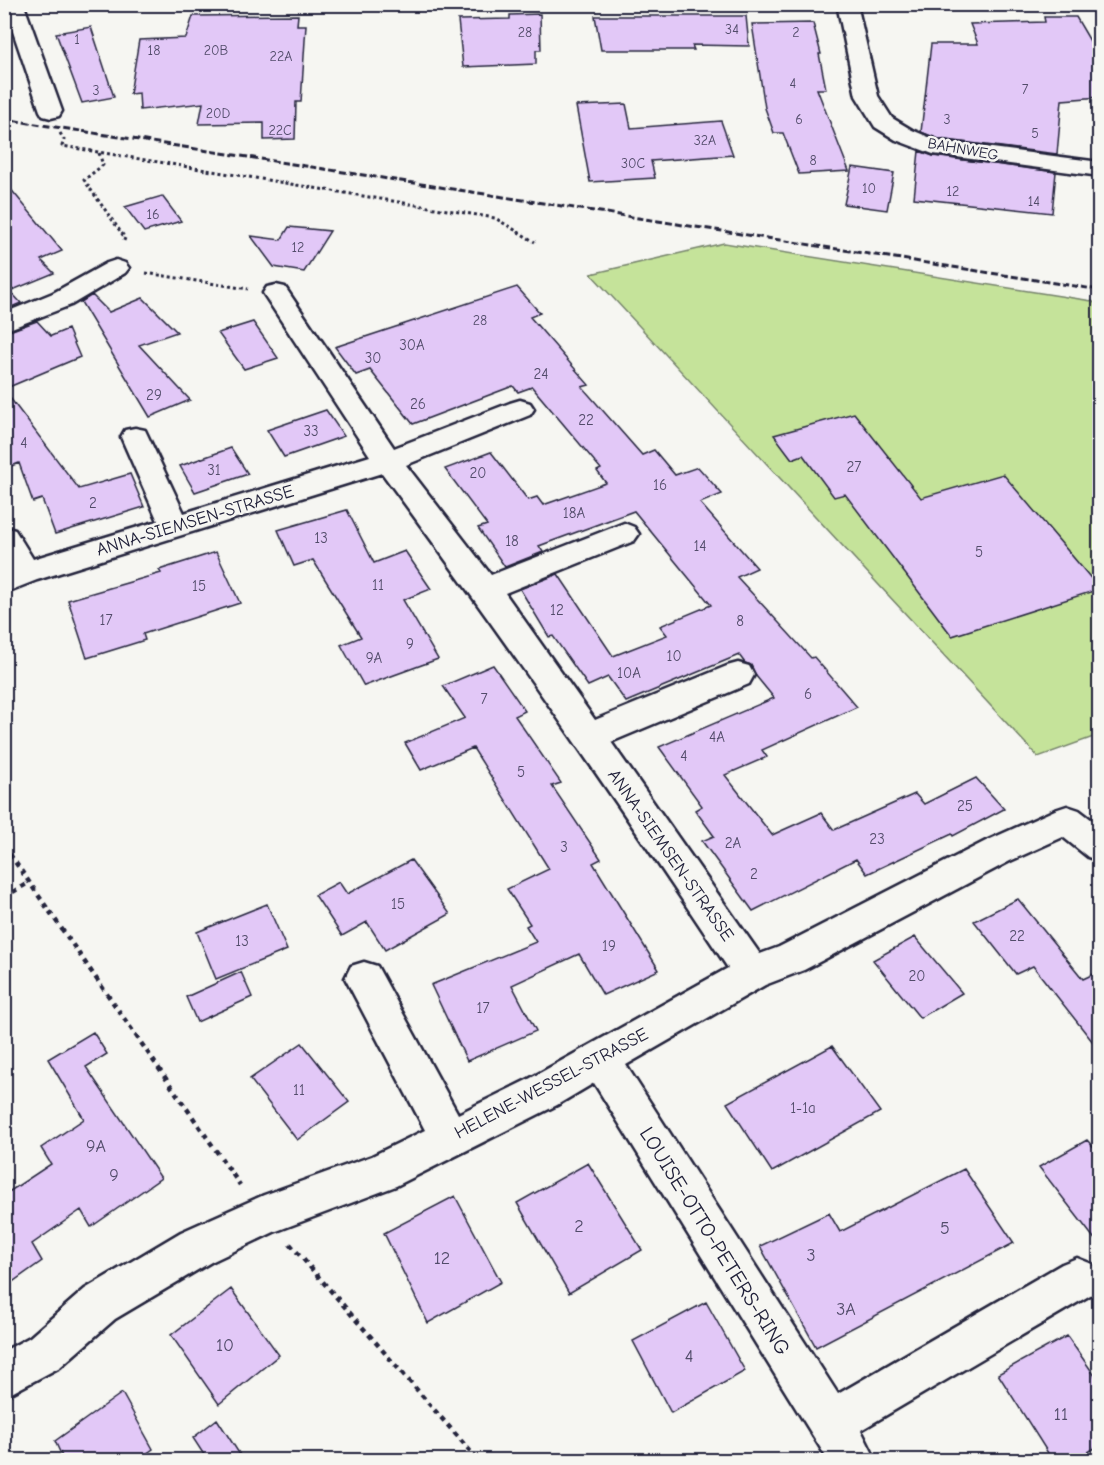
<svg xmlns="http://www.w3.org/2000/svg" width="1104" height="1465" viewBox="0 0 1104 1465" font-family="'Comic Neue',sans-serif">
<style>
.green{fill:#c5e39a;stroke:#74826a;stroke-width:1.5}
.building{fill:#e2c8f7;stroke:#22223b;stroke-width:1.5}
.lines{fill:none;stroke-linecap:round;stroke-linejoin:round}
.minor-casing{stroke:#22223b;stroke-width:5}
.path-far1{stroke:#22223b;stroke-width:3;stroke-dasharray:3 3;stroke-linecap:butt}
.path{stroke:#22223b;stroke-width:4.5;stroke-dasharray:5 5;stroke-linecap:butt}
.minor{fill:#f6f6f2;fill-rule:evenodd}
.rail{stroke:#22223b;stroke-width:3;stroke-dasharray:7 3;stroke-linecap:butt}
.labels{text-anchor:middle;stroke-width:5;stroke-linejoin:round;paint-order:stroke}
.far-number-label{font-size:14px;fill:#524c6a}
.far-street-label{font-size:15px;fill:#22223b;stroke:#f6f6f2}
.number-label{font-size:15px;fill:#524c6a}
.street-label{font-size:18px;fill:#22223b;stroke:#f6f6f2}
.near-number-label{font-size:18px;fill:#524c6a}
.near-street-label{font-size:21px;fill:#22223b;stroke:#f6f6f2}
</style>
<rect width="100%" height="100%" fill="#f6f6f2"/>
<filter id="ink" filterUnits="userSpaceOnUse"><feTurbulence type="fractalNoise" baseFrequency=".0167" numOctaves="2"/><feDisplacementMap in="SourceGraphic" scale="12" xChannelSelector="R" yChannelSelector="G"/><feConvolveMatrix kernelMatrix="1 2 1 2 8 2 1 2 1" color-interpolation-filters="sRGB"/></filter>
<g filter="url(#ink)">
<!-- green -->
<path class="green" d="M724 243 1092 301 1100 308 1099 735 1038 757 591 274Z"/>
<!-- building -->
<path class="building" d="M540 14 541 50H536V64L463 67 458 20 510 19V15Z
M298 15 297 25H306L301 102H296L295 139 264 140V123L199 124 203 103 140 110 139 93 130 94 139 40 186 38 193 16Z
M595 16H746L749 46 692 45 694 50H601Z
M1044 17H1076L1100 58V97L1062 100 1057 154 939 139 921 132 931 44H978L970 24 1045 22Z
M813 23 821 54H819L826 89H817L849 171 799 174 783 133H774L765 108 752 24Z
M91 27 114 97 82 103 56 33Z
M626 104 631 128 721 121 733 155 651 161 655 178 590 182 576 106Z
M919 151 933 156 1056 172 1052 213 914 198Z
M852 167 894 173 887 210 844 204Z
M4 181 62 251 41 260 54 273 10 291 21 303 4 310Z
M162 196 181 221 144 232 125 207Z
M289 227 330 231 304 272 274 267 251 236 281 240Z
M517 287 540 313 530 317 589 385 582 387 642 455 654 450 675 475 698 467 722 494 700 503 757 568 737 577 811 658 814 657 857 707 762 750 767 757 725 775 772 835 821 813 834 830 915 794 924 804 976 778 1004 809 953 836 952 834 867 874 856 859 753 911 702 841 714 836 695 810 702 806 659 747 774 698 756 676 751 665 745 663 739 655 626 702 608 677 588 686 553 636 549 637 520 589 558 574 613 656 667 635 660 626 711 605 634 511 539 546 543 552 505 567 478 528 487 525 445 469 491 452 528 500 537 497 543 505 606 483 597 471 601 469 532 387 518 392 513 386 413 424 370 370 356 375 335 347Z
M92 295 109 312 143 298 177 332 139 345 190 400 150 417 81 302Z
M37 321 51 336 68 329 80 357 4 389V333Z
M253 322 278 358 244 369 218 333Z
M4 390 79 489 130 474 144 507 55 534 42 499 33 502 19 463 4 469Z
M326 410 344 436 284 457 267 430Z
M854 413 921 498 1003 474 1100 589 952 636 845 494 834 497 803 455 792 459 774 435Z
M231 448 248 474 195 492 180 466Z
M347 510 374 563 405 551 431 589 403 600 438 659 364 686 341 645 361 637 313 560 294 566 278 530Z
M216 552 240 603 143 634 145 640 87 658 68 600 161 573 159 570Z
M493 665 525 711 515 716 561 783 552 786 601 859 593 863 659 970 603 995 579 954 512 985 536 1031 467 1061 431 985 536 942 526 926 530 924 507 889 549 869 473 748 421 770 405 743 465 718 443 686Z
M411 860 450 914 385 950 367 922 342 936 315 895 339 882 347 894Z
M1018 899 1083 979 1100 971V1051L1033 966 1016 974 974 921Z
M267 904 287 950 216 979 197 932Z
M915 937 962 993 920 1018 873 960Z
M241 972 252 997 197 1022 186 997Z
M93 1032 107 1054 86 1067 161 1178 91 1227 81 1210 32 1244 42 1261 4 1288V1195L51 1164 41 1148 84 1119 48 1059Z
M302 1043 349 1102 297 1140 250 1079Z
M832 1046 880 1112 772 1172 727 1103Z
M1087 1140 1100 1154V1246L1039 1167Z
M588 1163 642 1250 569 1293 517 1203Z
M964 1169 1014 1243 816 1347 760 1246 829 1213 840 1232Z
M455 1196 501 1282 428 1323 384 1233Z
M231 1289 279 1355 219 1404 171 1335Z
M706 1302 745 1371 671 1413 633 1341Z
M1067 1336 1100 1383V1445L1073 1461H1053L998 1374Z
M122 1393 153 1449 136 1461H64L55 1441Z
M217 1419 244 1461H208L193 1438Z"/>
<g class="lines">
<!-- minor casing -->
<g class="minor-casing">
<path id="minor" d="M6 4H27L25 8 62 111 59 116 51 118 43 116 40 111 5 8Z
M837 4H857L878 96 892 118 912 130 938 141 1100 162V176L933 154 896 140 875 127 856 96Z
M116 260 125 263 129 268 125 273 71 305 4 331V313L53 293 107 263Z
M276 285 285 287 394 448 510 403 520 400 530 403 534 409 530 415 406 465 491 575 614 527 624 523 634 527 639 534 634 541 505 593 595 720 727 666 738 663 749 666 754 675 749 684 611 742 760 954 779 947 986 841 1055 810 1067 806 1079 810 1100 826V861L1088 857 1063 837 1010 861 804 970 765 985 626 1065 838 1394 1062 1264 1077 1258 1092 1264 1098 1279 1092 1294 861 1430 876 1460H828L594 1083 557 1105 396 1186 274 1232 211 1262 115 1319 60 1367 4 1397V1351L30 1337 85 1289 181 1232 264 1195 372 1156 425 1130 345 978 351 966 364 962 377 966 458 1114 529 1079 728 968C616 800 502 635 382 473L37 580 4 593V569L8 568 4 562V527L15 530 33 559 158 521 121 437 125 430 135 428 145 430 184 513 370 456 263 293 267 287Z"/>
</g>
<!-- path-far1 -->
<path class="path-far1" d="M60 133 64 140 62 146 495 218 535 242
M99 153 103 165 84 180 125 238 123 243
M146 273 248 289"/>
<!-- path -->
<path class="path" d="M4 846 240 1185
M4 897 30 882
M290 1244 478 1460"/>
<!-- minor -->
<use href="#minor" class="minor"/>
<!-- rail -->
<path class="rail" d="M4 119 1100 290"/>
</g>
</g>
<g class="labels">
<!-- far-number labels -->
<g class="far-number-label">
<text x="732" y="34">34</text>
<text x="525" y="37">28</text>
<text x="796" y="37">2</text>
<text x="77" y="44">1</text>
<text x="154" y="55">18</text>
<text x="216" y="55">20B</text>
<text x="281" y="61">22A</text>
<text x="793" y="88">4</text>
<text x="1025" y="94">7</text>
<text x="96" y="95">3</text>
<text x="218" y="118">20D</text>
<text x="799" y="124">6</text>
<text x="947" y="124">3</text>
<text x="280" y="135">22C</text>
<text x="1035" y="138">5</text>
<text x="705" y="145">32A</text>
<text x="813" y="165">8</text>
<text x="633" y="168">30C</text>
<text x="869" y="193">10</text>
<text x="953" y="196">12</text>
<text x="1034" y="206">14</text>
<text x="153" y="219">16</text>
<text x="298" y="252">12</text>
<text x="480" y="325">28</text>
</g>
<!-- far-street labels -->
<g class="far-street-label">
<text transform="translate(963 149) rotate(10)" y="5">BAHNWEG</text>
</g>
<!-- number labels -->
<g class="number-label">
<text x="412" y="350">30A</text>
<text x="373" y="363">30</text>
<text x="541" y="379">24</text>
<text x="154" y="400">29</text>
<text x="418" y="409">26</text>
<text x="586" y="425">22</text>
<text x="311" y="436">33</text>
<text x="24" y="448">4</text>
<text x="854" y="472">27</text>
<text x="214" y="475">31</text>
<text x="478" y="478">20</text>
<text x="660" y="490">16</text>
<text x="93" y="508">2</text>
<text x="574" y="518">18A</text>
<text x="321" y="543">13</text>
<text x="512" y="546">18</text>
<text x="700" y="551">14</text>
<text x="979" y="557">5</text>
<text x="378" y="590">11</text>
<text x="199" y="591">15</text>
<text x="557" y="615">12</text>
<text x="106" y="625">17</text>
<text x="740" y="626">8</text>
<text x="410" y="649">9</text>
<text x="674" y="661">10</text>
<text x="374" y="663">9A</text>
<text x="629" y="678">10A</text>
<text x="808" y="699">6</text>
<text x="484" y="704">7</text>
<text x="717" y="742">4A</text>
<text x="684" y="761">4</text>
<text x="521" y="777">5</text>
<text x="965" y="811">25</text>
<text x="877" y="844">23</text>
<text x="733" y="848">2A</text>
<text x="564" y="852">3</text>
<text x="754" y="879">2</text>
<text x="398" y="909">15</text>
<text x="1017" y="941">22</text>
<text x="242" y="946">13</text>
<text x="609" y="951">19</text>
<text x="917" y="981">20</text>
<text x="483" y="1013">17</text>
<text x="299" y="1095">11</text>
<text x="803" y="1113">1-1a</text>
</g>
<!-- street labels -->
<g class="street-label">
<text transform="translate(195 520) rotate(-17)" y="6">ANNA-SIEMSEN-STRASSE</text>
<text transform="translate(671 855) rotate(55)" y="6">ANNA-SIEMSEN-STRASSE</text>
<text transform="translate(551 1083) rotate(-28)" y="6">HELENE-WESSEL-STRASSE</text>
</g>
<!-- near-number labels -->
<g class="near-number-label">
<text x="96" y="1152">9A</text>
<text x="114" y="1181">9</text>
<text x="579" y="1232">2</text>
<text x="945" y="1234">5</text>
<text x="811" y="1261">3</text>
<text x="442" y="1264">12</text>
<text x="846" y="1315">3A</text>
<text x="225" y="1351">10</text>
<text x="689" y="1362">4</text>
<text x="1061" y="1420">11</text>
</g>
<!-- near-street labels -->
<g class="near-street-label">
<text transform="translate(715 1241) rotate(58)" y="7">LOUISE-OTTO-PETERS-RING</text>
</g>
</g>
<!-- margin -->
<rect width="1104" height="1465" fill="none" stroke="#f6f6f2" stroke-width="24"/>
<rect x="12" y="12" width="1080" height="1441" fill="none" stroke="#22223b" stroke-width="2" filter="url(#ink)"/>
</svg>
